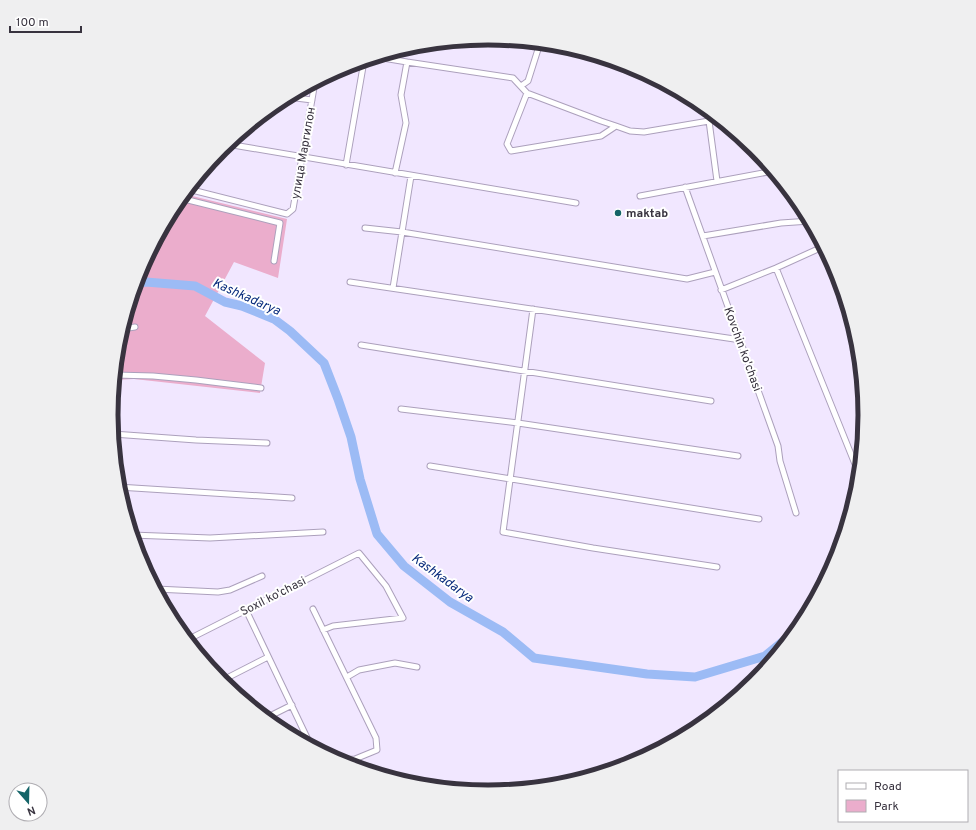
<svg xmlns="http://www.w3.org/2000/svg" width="976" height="830" viewBox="0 0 976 830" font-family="Overpass,sans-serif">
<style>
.green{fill:#ebadcc}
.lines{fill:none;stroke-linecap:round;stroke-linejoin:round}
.river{stroke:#9cbbf5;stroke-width:9}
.minor-casing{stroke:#aca0bc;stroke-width:7}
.minor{stroke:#fff;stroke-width:5}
.poi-dot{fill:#156468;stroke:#fff;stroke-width:1.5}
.labels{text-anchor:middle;stroke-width:4;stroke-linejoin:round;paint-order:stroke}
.street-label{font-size:12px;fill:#38333f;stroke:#fff}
.poi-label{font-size:12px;font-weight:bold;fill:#38333f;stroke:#fff;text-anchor:start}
.water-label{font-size:13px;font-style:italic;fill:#082b7c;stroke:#fff}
.rim{fill:none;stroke:#38333f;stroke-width:5}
</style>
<rect width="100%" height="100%" fill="#f1e7ff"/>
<!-- green -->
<path class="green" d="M184 194 287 219 278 278 234 262 205 316 265 363 260 393 134 379 114 380 118 341 140 271 175 205Z"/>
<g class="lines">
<!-- river -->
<path class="river" d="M136 283 146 282 195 286 225 302 242 306 274 319 290 331 324 363 338 399 351 437 360 479 377 534 404 566 450 602 503 632 534 658 647 674 695 677 765 656 797 630"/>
<!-- minor casing -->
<g class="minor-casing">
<path id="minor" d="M377 57 407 62 513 78 527 93 601 121 616 126
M521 86 528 81 540 43
M527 93 507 144 511 151 601 136 616 126 630 131 644 132 709 121
M288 97 312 100
M712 114 709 121 717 181
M227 144 576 203
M346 165 364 61
M395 173 406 123 401 95 407 62
M685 187 778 446 780 461 796 513
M188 189 287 214 293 209 315 82
M640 196 773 171
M180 198 280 223 274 261
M365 228 402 232 687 279 715 272
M703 236 781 223 810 221
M776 268 859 474
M350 282 741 340
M393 288 411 176
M721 290 776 268 818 249
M533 309 503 532 593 548 717 567
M122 329 135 327
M361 345 711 401
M115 375 153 376 196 380 261 388
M401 409 518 423 738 456
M113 432 116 398 113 397
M113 434 196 440 267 443
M430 466 759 519
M118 487 292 498
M132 535 210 538 323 532
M156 589 218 592 230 590 262 576
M313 609 376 738 377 750 355 759 338 760
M246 610 311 746
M187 640 359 553 386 586 403 618 333 626 323 630
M347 677 359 670 395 663 417 667
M221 681 268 657
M266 718 292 705"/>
</g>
<!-- minor -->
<use href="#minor" class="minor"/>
</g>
<!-- markers -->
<circle class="poi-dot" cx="618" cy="213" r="4"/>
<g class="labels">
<!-- street labels -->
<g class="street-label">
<text transform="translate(303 153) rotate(-80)" y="4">улица Маргилон</text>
<text transform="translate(743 349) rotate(70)" y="4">Kovchin ko'chasi</text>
<text transform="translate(273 596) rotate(-27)" y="4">Soxil ko'chasi</text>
</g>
<!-- poi labels -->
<g class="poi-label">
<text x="626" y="217">maktab</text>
</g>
<!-- water labels -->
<g class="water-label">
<text transform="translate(247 296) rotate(24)" y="5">Kashkadarya</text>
<text transform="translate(443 577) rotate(36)" y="5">Kashkadarya</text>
</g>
</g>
<!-- crop -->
<path d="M0 0H976V830H0ZM118 415a370 370 0 1 1 740 0a370 370 0 1 1-740 0Z" fill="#efeff0" fill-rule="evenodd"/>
<path class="rim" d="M118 415a370 370 0 1 1 740 0a370 370 0 1 1-740 0Z"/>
<!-- legend -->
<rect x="838" y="770" width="130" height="52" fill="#ffffff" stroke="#afadb2"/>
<rect x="846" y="783" width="20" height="6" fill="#ffffff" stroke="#afadb2"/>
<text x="874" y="790" font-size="12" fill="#38333f">Road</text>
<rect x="846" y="800" width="20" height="12" fill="#ebadcc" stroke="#afadb2"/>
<text x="874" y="810" font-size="12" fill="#38333f">Park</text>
<!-- north arrow -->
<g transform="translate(28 802) rotate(160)"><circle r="19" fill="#ffffff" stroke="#afadb2"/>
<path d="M0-3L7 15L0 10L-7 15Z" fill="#156468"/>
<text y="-6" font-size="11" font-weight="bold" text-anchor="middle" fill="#38333f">N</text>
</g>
<!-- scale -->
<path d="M10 26v6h71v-6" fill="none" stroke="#38333f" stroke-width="2"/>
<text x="16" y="26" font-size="12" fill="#38333f" stroke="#ffffff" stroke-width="3" paint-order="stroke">100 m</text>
</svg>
